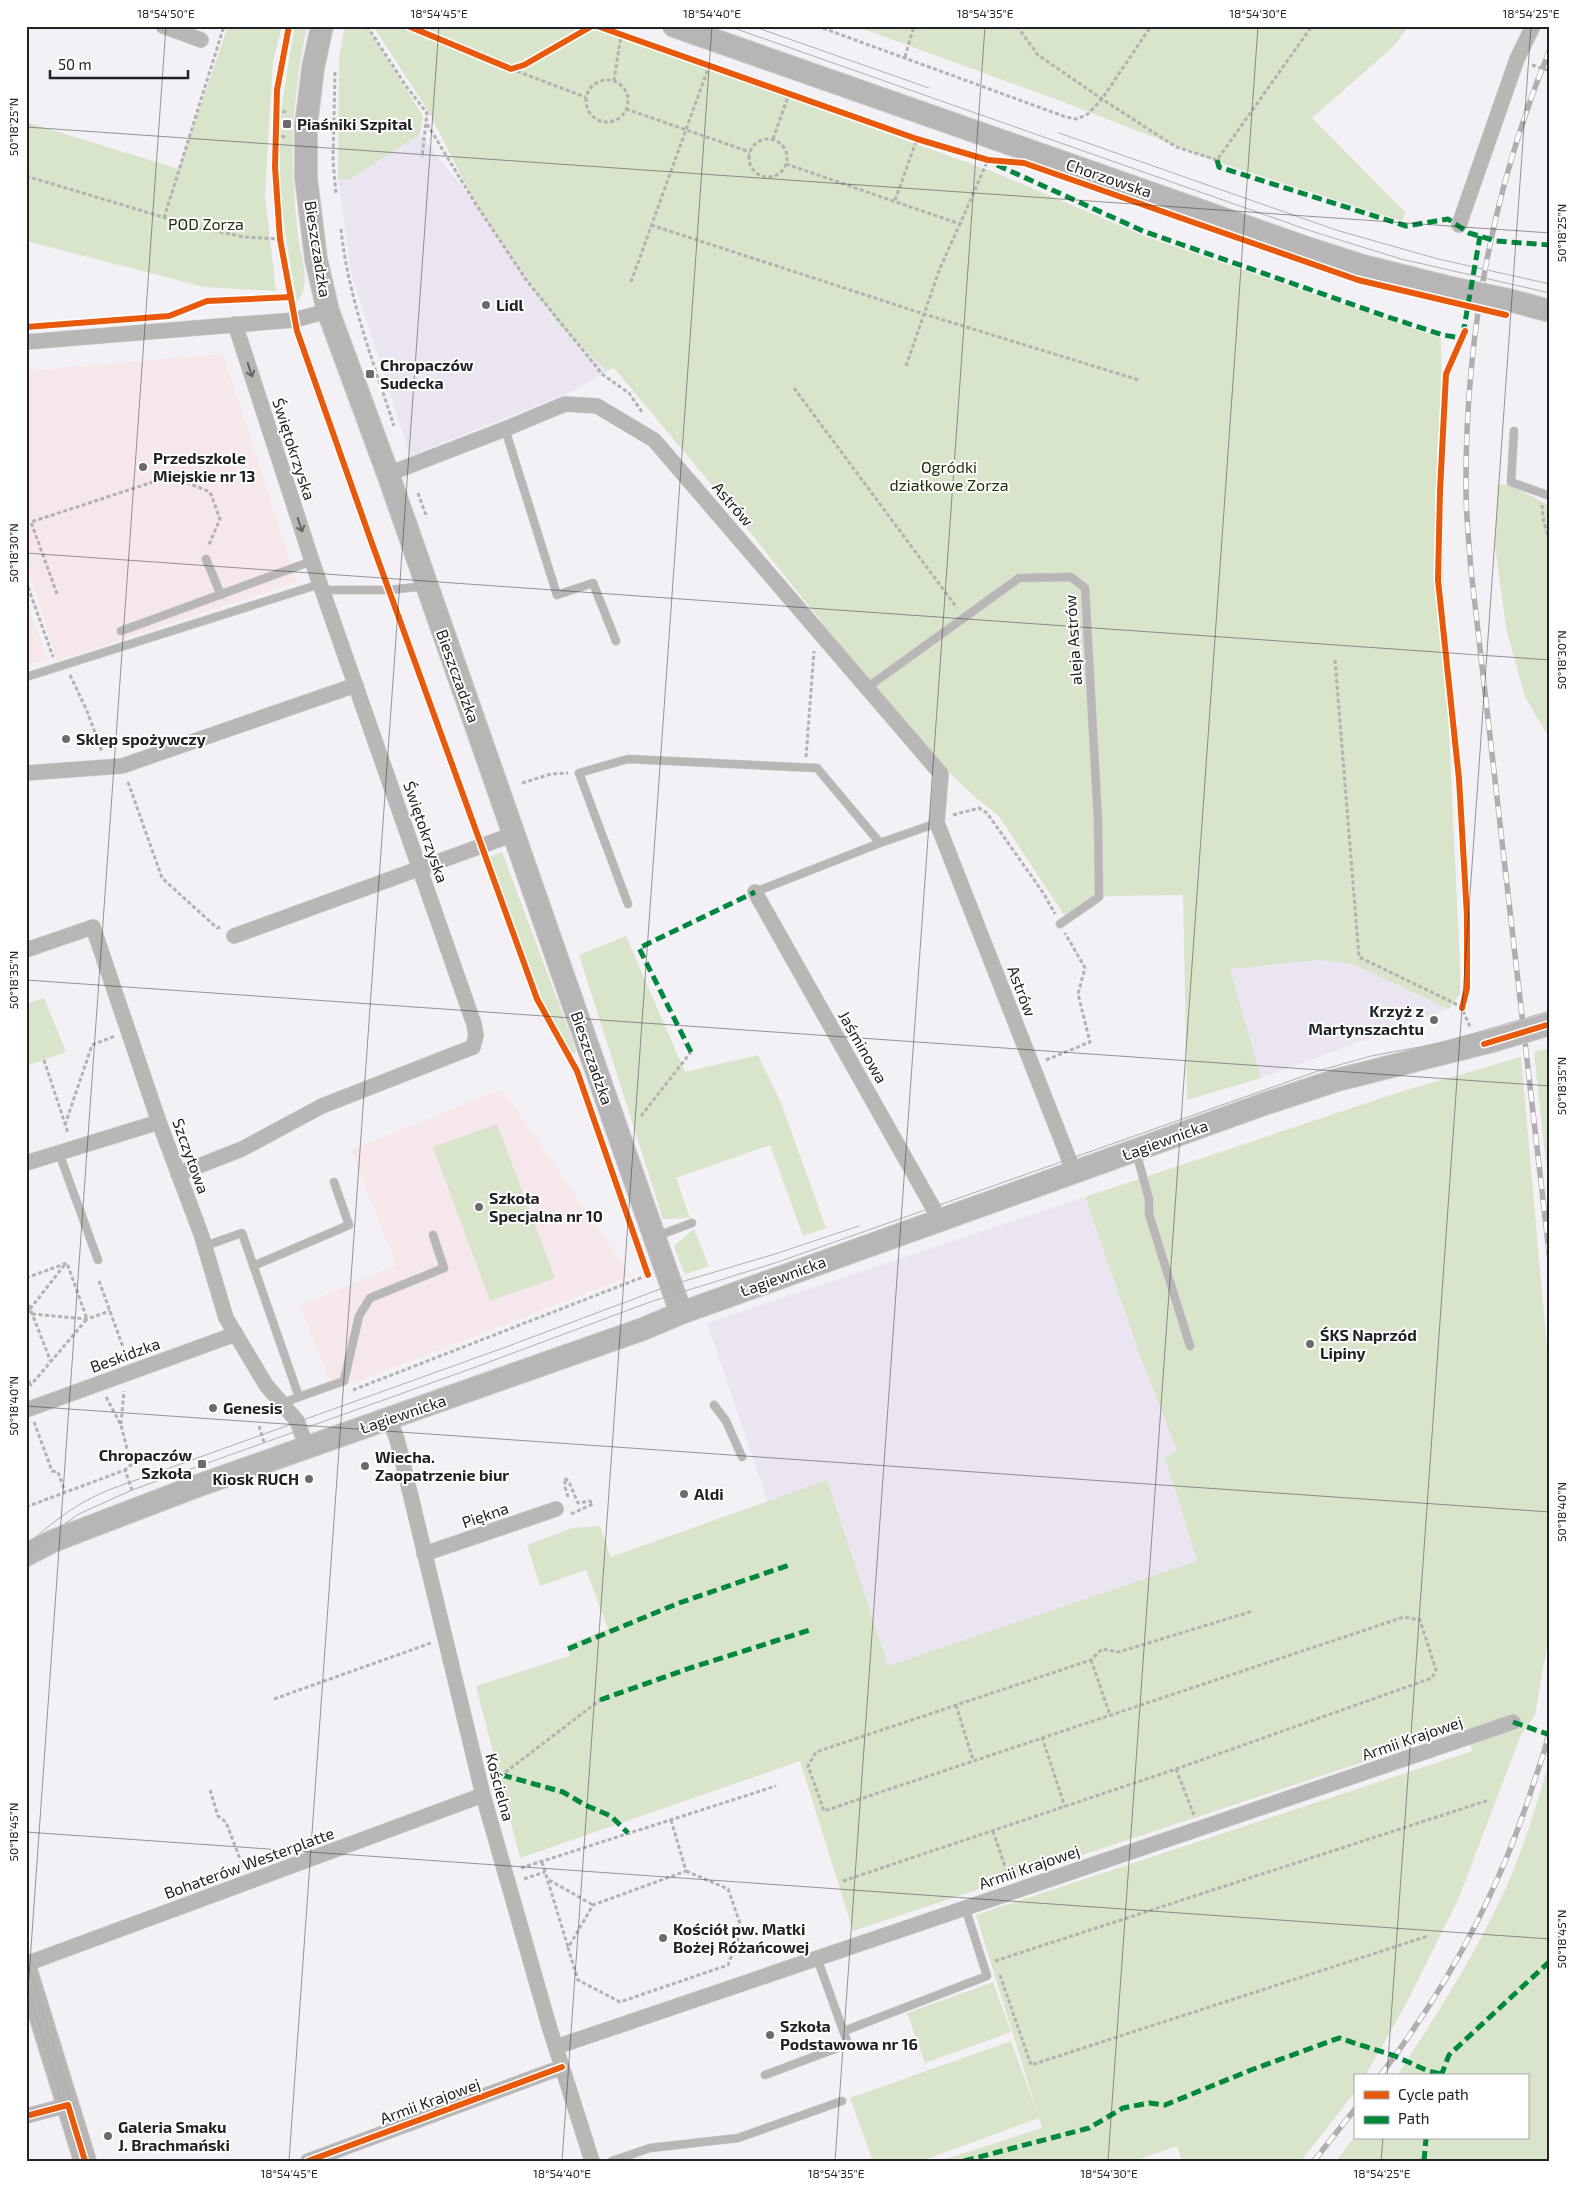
<svg xmlns="http://www.w3.org/2000/svg" width="1576" height="2187" viewBox="0 0 1576 2187" font-family="'Exo 2',sans-serif">
<style>
.built{fill:#eae5f1}
.education{fill:#f6e7ed}
.green{fill:#d8e5ca}
.lines{fill:none;stroke-linecap:round;stroke-linejoin:round}
.lane-casing{stroke:#cdccd0;stroke-width:9}
.street-casing{stroke:#cdccd0;stroke-width:16}
.secondary-casing{stroke:#cdccd0;stroke-width:24}
.path{stroke:#b2b1b3;stroke-width:3;stroke-dasharray:4 2.5;stroke-linecap:butt}
.lane{stroke:#b8b6b6;stroke-width:8}
.street{stroke:#b8b6b6;stroke-width:15}
.secondary{stroke:#b7b5b6;stroke-width:22}
.tram{stroke:#b0aeb0;stroke-width:1}
.rail-casing{stroke:#b0aeb0;stroke-width:5.5}
.rail{stroke:#fff;stroke-width:4;stroke-dasharray:11;stroke-linecap:butt}
.secondary-bridge-casing{stroke:#cdccd0;stroke-width:24;stroke-linecap:butt}
.secondary-bridge{stroke:#b7b5b6;stroke-width:22}
.quiet{stroke:#00873e;stroke-width:5;stroke-dasharray:10 5;stroke-linecap:butt}
.cycleway-casing{stroke:#fff;stroke-width:9}
.cycleway{stroke:#e8590c;stroke-width:6}
.oneway{stroke:#666466}
.ticks{fill:none;stroke:#222125;stroke-width:1;stroke-opacity:0.45}
.poi-dot{fill:#6b6a6e;stroke:#fff;stroke-width:2}
.labels{text-anchor:middle;stroke-width:4;stroke-linejoin:round;paint-order:stroke}
.poi-label{font-size:16px;font-weight:bold;fill:#222125;stroke:#fff;text-anchor:start}
.street-label{font-size:16px;fill:#222125;stroke:#fff}
.park-label{font-size:16px;fill:#202f0b;stroke:#fff}
.neatline{fill:none;stroke:#222125;stroke-width:2}
.ticks-label{font-size:12px;text-anchor:middle;fill:#222125}
</style>
<rect width="100%" height="100%" fill="#f3f1f6"/>
<!-- built -->
<path class="built" d="M420 134 477 206 558 324 607 371 573 391 410 456 351 273 338 179 349 180Z
M1319 960 1352 964 1449 1009 1261 1078 1230 969Z
M1085 1197 1142 1361 1177 1452 1165 1457 1197 1561 888 1667 827 1481 768 1502 707 1323Z"/>
<!-- education -->
<path class="education" d="M223 354 297 582 57 661 26 563V371Z
M26 600 48 659 26 666Z
M502 1089 631 1276 353 1383 329 1379 300 1306 396 1265 351 1150Z"/>
<!-- green -->
<path class="green" d="M228 26H282L273 61 265 196 276 291 204 287 26 241V122L179 169Z
M295 26H307C292 96 289 164 298 235 300 257 313 283 297 302 288 251 278 199 279 147 280 106 288 66 295 26Z
M345 26H366L423 116 420 134 349 180 338 179 339 58Z
M373 26H588L991 171 1147 237 1441 338 1444 624 1460 968V994L1449 1009 1352 964 1319 960 1230 969 1261 1078 1187 1100 1183 895 1107 896 1064 915 999 816 977 799 918 743 730 507 614 368 607 371 558 324 477 206 427 109Z
M855 26H1409L1393 47 1312 118 1405 212 1402 221 1220 163 1066 103Z
M1498 484 1510 485 1550 506V739L1525 697 1506 628 1495 546Z
M502 852 572 1039 576 1052 572 1054 543 1001 489 857Z
M626 936 685 1072 758 1055 781 1103 826 1228 803 1236 770 1145 676 1178 690 1218 663 1219 579 955Z
M44 998 66 1052 26 1066V1004Z
M1550 1048V1201L1534 1052Z
M1521 1057 1550 1381V1628L1535 1715 1521 1735 1458 1900 1405 2006 1365 2076H1355V2092L1301 2161H1182L1177 2146 1134 2161H939L1042 2128 1039 2118 921 2161H873L850 2098 1011 2041 1038 2115 976 1915 1472 1751 1466 1728 853 1931 800 1761 520 1858 476 1686 570 1656 567 1645 608 1629 586 1570 540 1586 527 1545 572 1528 600 1526 611 1557 827 1480 888 1666 1197 1561 1165 1457 1177 1451 1142 1361 1085 1197 1403 1091Z
M497 1124 555 1278 490 1301 433 1147Z
M694 1229 709 1266 686 1274 683 1271 674 1246Z
M1550 1759V2161H1336L1355 2136V2138H1527V2076H1397C1431 2023 1466 1969 1494 1913 1519 1864 1535 1811 1550 1759Z
M993 1982 1011 2032 925 2063 907 2013Z"/>
<g class="lines">
<!-- lane casing -->
<g class="lane-casing">
<path id="lane" d="M505 429 557 595 593 583 616 641
M1514 431 1511 482 1550 496
M206 559 221 595
M323 590H389L426 586
M121 631 312 561
M26 677 320 584
M868 687 1019 578 1071 577 1085 588 1098 821 1099 897 1060 924
M880 843 937 823
M628 904 579 773 628 759 817 768 880 843 755 892
M1136 1152 1149 1199V1214L1190 1346
M59 1153 98 1260
M657 1236 692 1223
M205 1246 242 1233 299 1397 283 1403
M253 1266 349 1225 334 1182
M299 1397 344 1381 359 1316 370 1298 444 1268 433 1235
M714 1405 726 1421 742 1457
M844 2031 987 1976 965 1907
M765 2075 848 2044 817 1958
M612 2161 650 2148 738 2138 842 2101"/>
</g>
<!-- street casing -->
<g class="street-casing">
<path id="street" d="M163 26 201 40
M1459 225 1517 59 1533 26
M26 342 294 320 328 311
M388 474 505 429 565 404 597 406 654 440 941 774 937 823 1074 1172
M26 773 122 766 356 685
M755 892 940 1220
M234 936 514 834
M26 950 93 927 159 1122 201 1234 226 1318 266 1385 297 1421 307 1448
M26 1163 159 1122
M178 1174 242 1149 322 1106 473 1047 476 1035 474 1024 312 561 235 324
M26 1410 236 1334
M389 1419 397 1439 483 1795 549 2026 592 2161
M424 1554 556 1509
M26 1964 483 1795
M556 2047 1513 1722
M26 2116 68 2105
M308 2161 562 2067"/>
</g>
<!-- secondary casing -->
<g class="secondary-casing">
<path id="secondary" d="M322 26 313 68 306 126V178L316 259 328 311 388 474 681 1313
M674 26 1307 248 1363 266 1451 288
M1509 300 1550 311
M26 1555 53 1541 197 1486 643 1329 681 1313 1267 1103 1337 1080 1492 1041
M26 1970 85 2161"/>
</g>
<!-- path -->
<path class="path" d="M367 26 406 86 427 113 422 157
M817 26 1066 117 1077 119 1088 114 1102 99 1151 26
M1017 26 1038 55 1102 99 1176 147 1217 160 1312 26
M905 57 914 26
M1532 65 1550 71
M511 69 585 97
M335 72 333 160 336 194
M586 101a21 21 0 1 1 42 0a21 21 0 1 1-42 0Z
M614 81 621 35
M626 109 750 152
M276 111 288 112
M427 124 477 206 527 281 603 375 629 393 642 412
M275 136 287 137
M749 158a19 19 0 1 1 38 0a19 19 0 1 1-38 0Z
M773 139 789 94
M786 164 960 224 988 160 994 161
M26 176 196 227 244 237 280 239
M895 200 917 139
M164 218 224 26
M651 225 924 314 1139 380
M341 229C348 297 373 361 394 426
M631 282 709 66
M906 366 940 268 960 224
M794 388 957 608
M418 493 427 518
M1542 505 1543 518 1550 544
M26 581 53 657
M57 594 31 522 171 476 210 492 220 519 208 547
M1335 660 1359 957 1454 1003 1462 1008 1470 1027
M70 675 87 711 102 752
M806 757 814 651
M128 782 162 878 217 928 221 927
M522 783 551 774 568 773
M953 815 979 808 987 813 1044 894 1055 914
M44 1060 68 1133
M1046 1060 1090 1042 1078 994 1085 968 1065 933
M641 1116 691 1052
M65 1125 92 1045 115 1036
M26 1278 67 1263 87 1319 30 1386
M99 1281 127 1358
M26 1299 31 1311 26 1312
M30 1309 66 1263
M31 1311 51 1362
M32 1314 87 1319 110 1311
M26 1375 31 1386
M353 1390 648 1275
M106 1397 121 1425 131 1465 125 1470
M34 1422 52 1471 58 1472 65 1492
M121 1424 124 1391
M259 1426 264 1442
M568 1497 565 1487V1478L569 1482 578 1503 590 1501 593 1504 571 1514
M26 1507 125 1470 132 1490
M1091 1660 1110 1715
M274 1699 431 1643
M956 1705 973 1760
M1042 1737 1065 1807
M1176 1769 1194 1815
M495 1780 600 1700
M210 1790 218 1816 226 1822 243 1867
M671 1820 686 1871
M993 1831 1009 1878
M542 1862 568 1947
M521 1868 776 1786
M686 1871 728 1889 742 1929 728 1965 620 2002 578 1980 568 1948 593 1905Z
M524 1879 545 1872
M549 1880 593 1905
M843 1881 1176 1769 1432 1678 1436 1670 1420 1620 1404 1617 824 1811 808 1766 816 1752 1091 1660 1102 1649 1119 1652 1253 1611
M26 1923 29 1922
M995 1961 1489 1800
M1000 1975 1031 2065 1428 1936"/>
<!-- lane -->
<use href="#lane" class="lane"/>
<!-- street -->
<use href="#street" class="street"/>
<!-- secondary -->
<use href="#secondary" class="secondary"/>
<!-- tram -->
<path class="tram" d="M728 26 1311 231 1401 259 1550 293
M752 26 929 88
M1059 133 1336 230 1438 259 1550 284
M26 1546C52 1522 78 1502 111 1489L506 1347 671 1285 775 1254 859 1226
M26 1557 57 1529 79 1514 132 1490 473 1368 650 1302 778 1262 1321 1070 1371 1056 1441 1043 1550 1011
M26 1957 89 2161
M26 1982 80 2161"/>
<!-- rail casing -->
<g class="rail-casing">
<path id="rail" d="M1550 49C1492 190 1465 339 1466 490 1466 517 1469 543 1471 570L1550 1261
M1380 2076C1446 1989 1500 1890 1533 1785 1539 1766 1547 1747 1550 1727
M1314 2161 1355 2109"/>
</g>
<!-- rail -->
<use href="#rail" class="rail"/>
<!-- secondary-bridge casing -->
<g class="secondary-bridge-casing">
<path id="secondary-bridge" d="M1451 288 1509 300
M1492 1041 1550 1024"/>
</g>
<!-- secondary-bridge -->
<use href="#secondary-bridge" class="secondary-bridge"/>
<!-- quiet -->
<path class="quiet" d="M1217 160 1219 167 1406 226 1448 219 1469 233 1496 241 1550 245
M997 165 1143 231 1391 318 1443 335 1462 338
M1463 334 1480 236
M691 1052 639 948 755 892
M568 1649 679 1603 792 1564
M600 1700 690 1668 810 1630
M1513 1722 1550 1735
M502 1775 563 1792 585 1805 611 1816 628 1833
M1441 2076 1449 2055 1550 1961
M964 2161 1089 2128 1123 2108 1149 2103 1165 2105 1251 2070 1339 2038 1395 2056 1428 2071 1441 2074
M1424 2161 1426 2138"/>
<!-- cycleway casing -->
<g class="cycleway-casing">
<path id="cycleway" d="M289 26 277 90 275 167 280 239 297 331 370 538 537 999 577 1071 648 1275
M408 26 511 69 524 65 592 26
M597 26 917 139 988 160 1024 163 1358 280 1506 315
M26 327 169 316 207 301 291 297
M1462 1008 1467 988V916L1459 779 1438 580 1440 491 1446 374 1465 331
M1484 1044 1550 1024
M26 2116 68 2105 85 2161
M308 2161 562 2067"/>
</g>
<!-- cycleway -->
<use href="#cycleway" class="cycleway"/>
</g>
<!-- one-way arrows -->
<defs><path id="oneway-shaft" d="M-6 0H5M1.5-3L5.5 0L1.5 3" fill="none" stroke-width="1.6" stroke-linecap="round" stroke-linejoin="round" transform="scale(1.25)"/></defs>
<g class="oneway">
<use href="#oneway-shaft" transform="translate(250 370) rotate(72)"/>
<use href="#oneway-shaft" transform="translate(300 525) rotate(72)"/>
</g>
<!-- ticks -->
<path class="ticks" d="M26 127 1550 233M26 553 1550 660M26 980 1550 1086M26 1406 1550 1512M26 1832 1550 1939M26 2019 166 26M1387 2076 1531 26M289 2161 439 26M562 2161 712 26M835 2161 985 26M1108 2161 1258 26M1381 2161 1383 2138"/>
<!-- markers -->
<g class="poi-dot">
<rect x="282" y="119" width="10" height="10" rx="2.5"/>
<circle cx="486" cy="305" r="5"/>
<rect x="365" y="369" width="10" height="10" rx="2.5"/>
<circle cx="143" cy="467" r="5"/>
<circle cx="66" cy="739" r="5"/>
<circle cx="1434" cy="1020" r="5"/>
<circle cx="479" cy="1207" r="5"/>
<circle cx="1310" cy="1344" r="5"/>
<circle cx="213" cy="1408" r="5"/>
<rect x="197" y="1459" width="10" height="10" rx="2.5"/>
<circle cx="365" cy="1466" r="5"/>
<circle cx="309" cy="1479" r="5"/>
<circle cx="684" cy="1494" r="5"/>
<circle cx="663" cy="1938" r="5"/>
<circle cx="770" cy="2035" r="5"/>
<circle cx="108" cy="2136" r="5"/>
</g>
<g class="labels">
<!-- poi labels -->
<g class="poi-label">
<text x="297" y="130">Piaśniki Szpital</text>
<text x="496" y="311">Lidl</text>
<text x="380" y="371">Chropaczów<tspan x="380" dy="18">Sudecka</tspan></text>
<text x="153" y="464">Przedszkole<tspan x="153" dy="18">Miejskie nr 13</tspan></text>
<text x="76" y="745">Sklep spożywczy</text>
<text x="1424" y="1017" text-anchor="end">Krzyż z<tspan x="1424" dy="18">Martynszachtu</tspan></text>
<text x="489" y="1204">Szkoła<tspan x="489" dy="18">Specjalna nr 10</tspan></text>
<text x="1320" y="1341">ŚKS Naprzód<tspan x="1320" dy="18">Lipiny</tspan></text>
<text x="223" y="1414">Genesis</text>
<text x="192" y="1461" text-anchor="end">Chropaczów<tspan x="192" dy="18">Szkoła</tspan></text>
<text x="375" y="1463">Wiecha.<tspan x="375" dy="18">Zaopatrzenie biur</tspan></text>
<text x="299" y="1485" text-anchor="end">Kiosk RUCH</text>
<text x="694" y="1500">Aldi</text>
<text x="673" y="1935">Kościół pw. Matki<tspan x="673" dy="18">Bożej Różańcowej</tspan></text>
<text x="780" y="2032">Szkoła<tspan x="780" dy="18">Podstawowa nr 16</tspan></text>
<text x="118" y="2133">Galeria Smaku<tspan x="118" dy="18">J. Brachmański</tspan></text>
</g>
<!-- street labels -->
<g class="street-label">
<text transform="translate(1109 178) rotate(19)" y="6">Chorzowska</text>
<text transform="translate(318 249) rotate(81)" y="6">Bieszczadzka</text>
<text transform="translate(294 449) rotate(72)" y="6">Świętokrzyska</text>
<text transform="translate(733 504) rotate(49)" y="6">Astrów</text>
<text transform="translate(1073 640) rotate(-94)" y="6">aleja Astrów</text>
<text transform="translate(458 676) rotate(70)" y="6">Bieszczadzka</text>
<text transform="translate(426 832) rotate(71)" y="6">Świętokrzyska</text>
<text transform="translate(1022 991) rotate(69)" y="6">Astrów</text>
<text transform="translate(863 1047) rotate(60)" y="6">Jaśminowa</text>
<text transform="translate(592 1058) rotate(71)" y="6">Bieszczadzka</text>
<text transform="translate(1165 1140) rotate(-20)" y="6">Łagiewnicka</text>
<text transform="translate(191 1156) rotate(70)" y="6">Szczytowa</text>
<text transform="translate(783 1276) rotate(-20)" y="6">Łagiewnicka</text>
<text transform="translate(125 1355) rotate(-20)" y="6">Beskidzka</text>
<text transform="translate(403 1414) rotate(-19)" y="6">Łagiewnicka</text>
<text transform="translate(485 1515) rotate(-19)" y="6">Piękna</text>
<text transform="translate(1412 1738) rotate(-19)" y="6">Armii Krajowej</text>
<text transform="translate(500 1787) rotate(75)" y="6">Kościelna</text>
<text transform="translate(249 1863) rotate(-20)" y="6">Bohaterów Westerplatte</text>
<text transform="translate(1029 1867) rotate(-19)" y="6">Armii Krajowej</text>
<text transform="translate(430 2101) rotate(-20)" y="6">Armii Krajowej</text>
</g>
<!-- park labels -->
<g class="park-label">
<text x="206" y="230">POD Zorza</text>
<text x="949" y="473">Ogródki<tspan x="949" dy="18">działkowe Zorza</tspan></text>
</g>
</g>
<!-- border -->
<rect width="1576" height="2187" fill="none" stroke="#ffffff" stroke-width="55"/>
<!-- legend -->
<rect x="1354" y="2074" width="175" height="65" fill="#ffffff" stroke="#a7a6a8"/>
<rect x="1364" y="2091" width="25" height="8" fill="#e8590c" stroke="#a7a6a8"/>
<text x="1398" y="2100" font-size="15" fill="#222125">Cycle path</text>
<rect x="1364" y="2116" width="25" height="8" fill="#00873e" stroke="#a7a6a8"/>
<text x="1398" y="2124" font-size="15" fill="#222125">Path</text>
<!-- scale -->
<path d="M50 70v8h138v-8" fill="none" stroke="#222125" stroke-width="2.5"/>
<text x="58" y="70" font-size="15" fill="#222125" stroke="#ffffff" stroke-width="4" paint-order="stroke">50 m</text>
<rect x="28" y="28" width="1520" height="2132" class="neatline"/>
<g class="ticks-label">
<text x="166" y="18">18°54'50"E</text>
<text x="439" y="18">18°54'45"E</text>
<text x="712" y="18">18°54'40"E</text>
<text x="985" y="18">18°54'35"E</text>
<text x="1258" y="18">18°54'30"E</text>
<text x="1531" y="18">18°54'25"E</text>
<text transform="translate(14 127) rotate(-90)" y="4">50°18'25"N</text>
<text transform="translate(1562 233) rotate(-90)" y="4">50°18'25"N</text>
<text transform="translate(14 553) rotate(-90)" y="4">50°18'30"N</text>
<text transform="translate(1562 660) rotate(-90)" y="4">50°18'30"N</text>
<text transform="translate(14 980) rotate(-90)" y="4">50°18'35"N</text>
<text transform="translate(1562 1086) rotate(-90)" y="4">50°18'35"N</text>
<text transform="translate(14 1406) rotate(-90)" y="4">50°18'40"N</text>
<text transform="translate(1562 1512) rotate(-90)" y="4">50°18'40"N</text>
<text transform="translate(14 1832) rotate(-90)" y="4">50°18'45"N</text>
<text transform="translate(1562 1939) rotate(-90)" y="4">50°18'45"N</text>
<text x="289" y="2178">18°54'45"E</text>
<text x="562" y="2178">18°54'40"E</text>
<text x="836" y="2178">18°54'35"E</text>
<text x="1109" y="2178">18°54'30"E</text>
<text x="1382" y="2178">18°54'25"E</text>
</g>
</svg>
